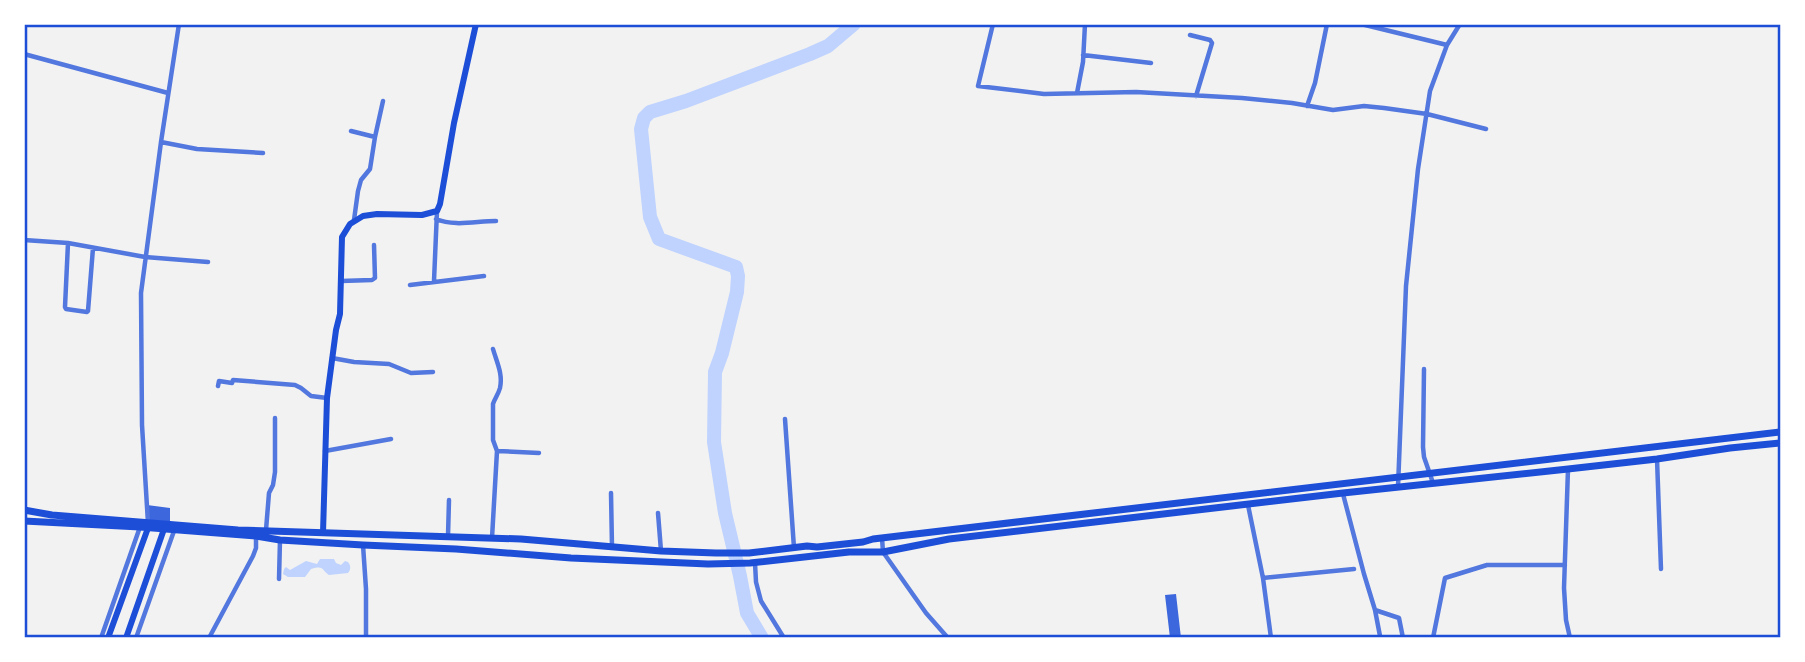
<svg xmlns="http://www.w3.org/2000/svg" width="1805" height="662" viewBox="0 0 1805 662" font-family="'Noto Serif',serif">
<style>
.water{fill:#bfd3fe}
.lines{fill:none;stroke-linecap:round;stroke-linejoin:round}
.river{stroke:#bfd3fe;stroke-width:14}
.building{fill:#3d67dc}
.minor{stroke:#5277de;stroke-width:4.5}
.secondary{stroke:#1d4ed8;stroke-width:6}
.trunk{stroke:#1d4ed8;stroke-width:7}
.neatline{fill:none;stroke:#1d4ed8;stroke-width:2.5}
</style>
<rect width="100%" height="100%" fill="#f2f2f2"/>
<!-- water -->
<path class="water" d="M320 559H334L336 563 341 565 345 561 348 562C351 566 351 569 348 573L329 575C321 570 325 565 311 569L305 577H288L283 574 284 569 286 567 290 570 306 561 317 564Z"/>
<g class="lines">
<!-- river -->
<path class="river" d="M762 638 747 613 740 576 725 513 714 442 715 372 722 353 737 292 738 276 736 267 659 239 650 217 641 129 644 118 650 112 686 101 810 54 828 46 854 24"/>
</g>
<!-- building -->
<path class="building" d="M147 505 170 508V523H148Z
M1176 594 1181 638H1170L1165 595Z"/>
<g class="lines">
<!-- minor -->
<path class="minor" d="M993 24 978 86 1044 94 1136 92 1242 98 1292 103 1333 110 1364 106 1384 108 1427 114 1486 129
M1361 24 1447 45
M1190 35 1210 40 1212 43 1196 96
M24 54 168 93
M1083 55 1151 63
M1077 93 1083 62 1085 24
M1307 106 1315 83 1327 24
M351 131 375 137
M161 142 197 149 263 153
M436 219C455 227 476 221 496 221
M354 220 358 191 361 180 370 169 375 137 383 101
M24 240 68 243 145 257 208 262
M68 243 65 307 66 309 87 312 88 311 93 248
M341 281 372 280 375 278 374 245
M434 281 437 211
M410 285 484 276
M332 358 354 362 389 364 411 373 433 372
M1424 369 1423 447 1424 457 1433 483
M218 386 219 381 232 383 233 380 295 385 301 388 311 396 327 398
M785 419 794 548
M325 451 391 439
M497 451 539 453
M1657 459 1661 569
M1568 469 1564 588 1566 620 1570 638
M1398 487 1406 286 1418 169 1430 91 1447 45 1460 24
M611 493 612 547
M1343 494 1364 574 1375 610 1399 618 1403 638
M1248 505 1263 578 1354 569
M658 513 661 551
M148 523 142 425 141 293 161 142 179 24
M266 530 269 493 273 485 275 472V418
M448 536 449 500
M492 538 497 451 493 440V404C495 398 498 395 500 388 503 374 497 363 493 349
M882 538 883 552 926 613 948 638
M363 545 366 589V638
M755 563 756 582 761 601 784 638
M1263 578 1271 638
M279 579 280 540
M1375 610 1380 636 1379 638
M101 638 140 527
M136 638 174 531
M209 638 253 556 256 548V536
M1433 638 1445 578 1487 565H1565"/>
<!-- secondary -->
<path class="secondary" d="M323 533 327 398 336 330 340 314 342 237 350 224 363 216 377 214 422 215 437 211 440 204 454 123 476 24
M108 638 148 528
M126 638 164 529"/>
<!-- trunk -->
<path class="trunk" d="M24 510 52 515 238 530 521 539 661 551 716 553H749L807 546 817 547 863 542 873 539 1780 432
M24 521 140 527 256 536 280 540 363 545 456 549 571 558 708 564 750 563 849 552H883L949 539 1343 493 1568 469 1657 459 1730 448 1780 443"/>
</g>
<!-- border -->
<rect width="1805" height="662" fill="none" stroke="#ffffff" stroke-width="52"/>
<rect x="26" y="26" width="1753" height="610" class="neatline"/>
</svg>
